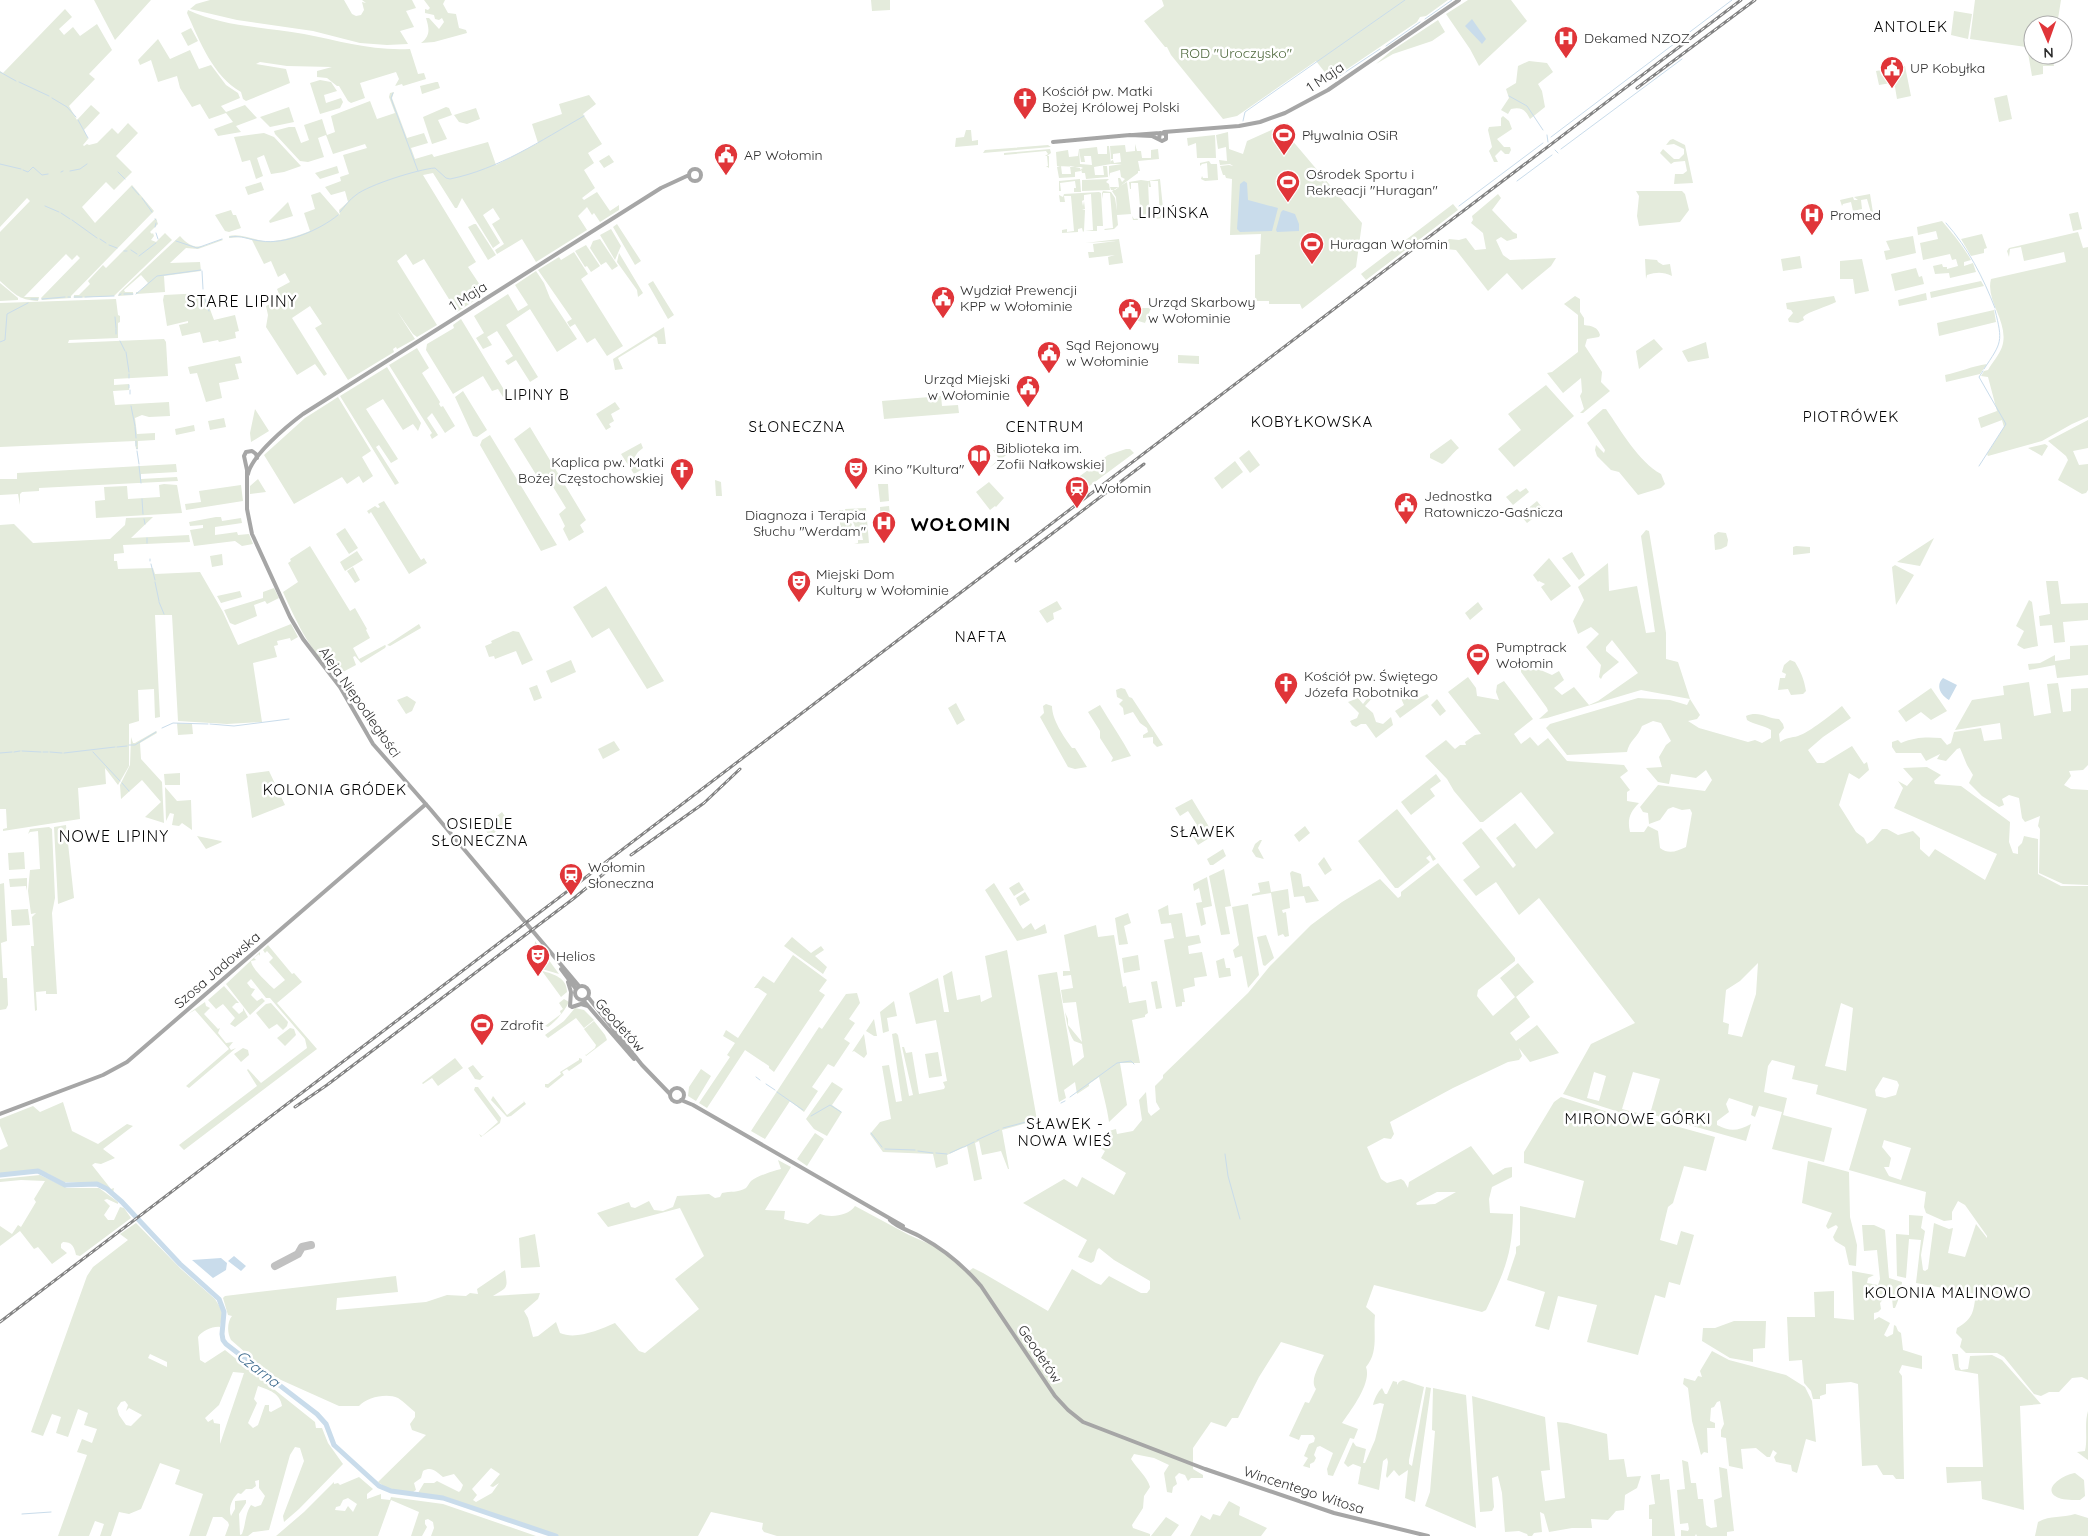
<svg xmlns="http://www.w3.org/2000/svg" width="2088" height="1536" viewBox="0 0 2088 1536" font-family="Quicksand,sans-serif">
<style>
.green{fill:#e4ebdc;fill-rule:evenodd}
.water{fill:#c9dceb}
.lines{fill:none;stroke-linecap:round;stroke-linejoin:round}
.stream{stroke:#c9dceb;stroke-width:1}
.river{stroke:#c9dceb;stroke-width:5}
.taxiway{stroke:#c1c1c1;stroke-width:8}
.major{stroke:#a6a6a6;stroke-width:4}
.rail-casing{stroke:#838383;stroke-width:3}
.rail{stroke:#fff;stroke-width:1;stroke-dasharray:4;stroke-linecap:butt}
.labels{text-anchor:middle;stroke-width:5;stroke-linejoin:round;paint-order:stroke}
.poi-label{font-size:14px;fill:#2e2e2e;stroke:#fff;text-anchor:start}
.park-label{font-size:14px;fill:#4f693d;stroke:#fff}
.street-label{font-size:14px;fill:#2e2e2e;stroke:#fff}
.neighbourhood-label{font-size:15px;letter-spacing:1px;fill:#000;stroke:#fff}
.water-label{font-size:15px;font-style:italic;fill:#3e6b8e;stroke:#fff}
.quarter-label{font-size:16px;letter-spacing:1px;fill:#000;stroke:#fff}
.district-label{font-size:19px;font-weight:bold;letter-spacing:1px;fill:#000;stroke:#fff}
</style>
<rect width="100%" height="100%" fill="#fff"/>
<!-- green -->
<path class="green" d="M94 0H151L115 40Z
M210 0H344L352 14 356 16 361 15 364 10 362 2 366 3 362 0H412L416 8 406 11 414 27 400 31 408 44 387 45 360 43 313 31 237 20 190 9 196 4Z
M424 0H445L443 4 448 13 456 14 459 28 466 30 467 33 434 42 421 43C431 36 429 28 426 18H429L439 29 444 22 442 18 439 20 435 19 434 15 425 13V9L428 10 430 8Z
M871 0H890V10L872 11Z
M1162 0H1448L1426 16 1420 17 1417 22 1331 80 1316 61 1237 116 1223 119 1171 55 1167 47H1165L1144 21 1164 6Z
M1468 0H1511L1527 21 1479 66 1470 49 1446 14Z
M1975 0H2061L2057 25H2033V48L1970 39Z
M65 9 72 17 59 29 64 35 73 27 80 36 97 24 112 50 89 74 95 79 69 106 77 120 91 105 100 113 84 130 88 139 83 145 84 146 87 144 89 145 97 143 112 128 118 134 128 123 138 133 116 156 132 172 114 190 106 182 82 207 95 223 132 185 154 211 71 296V298L42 300 41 298 80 258 77 255 72 260 66 254 24 297H39L38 301C18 300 14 293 0 281V232L30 201 27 198 0 227V71L3 73Z
M188 10C224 27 265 27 304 34 341 41 371 51 410 49L418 74 424 73 426 79 403 86 402 84 395 86 399 79 396 72 360 83 365 98 351 103 348 101 339 86H337L327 78 317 77V71L332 67 287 66 260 62 256 64 286 69 290 83 246 101 243 99 241 92C213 76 200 42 187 13Z
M1954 11 1972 14 1968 39 1951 35Z
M1438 20 1445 32 1432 41 1393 54 1376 64 1391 51Z
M191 28 198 41 188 46 181 33Z
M158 39 170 59 190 50 199 69 211 65 226 85 238 93 240 98 221 106 226 112 245 105 257 118 236 126 241 132 218 136 214 129 233 122 226 113 209 119 200 104 192 107 180 88 177 76 158 82 151 60 140 65 138 60Z
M2028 53H2033V55H2052L2054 66H2043V74L2032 76Z
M1529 61 1547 63 1553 72 1538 84 1542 91 1545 107 1530 119C1525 109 1521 107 1511 109L1508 114 1501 110 1509 98 1506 89 1516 83 1518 66Z
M1905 66 1911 96 1897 99 1895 87 1891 83 1879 85 1876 71Z
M320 80 331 82 337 91 324 95 326 103 341 98 343 102 340 108 320 114 310 83Z
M436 82H438L440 88 422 94 420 86Z
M394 92 392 98 407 138 424 133 428 143 411 148 415 159 432 154 434 157 488 142 496 165 538 143 532 124 562 114 559 104 589 95 596 104 583 114 602 144 588 153 594 163 584 170 595 188 582 198 584 200 597 192 610 211 619 205V210L600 222 594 213 592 215 587 207 578 216 587 230 536 262 522 239 497 254 495 250 504 244 492 224 500 219 493 208 483 215 500 243 493 248 462 198 457 208H455L433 173 423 175 476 262 468 267 484 291 483 295 457 312 424 259 413 265 406 254 397 261 437 325 417 337 413 334 397 311 415 339 397 349 396 347 393 349 394 352 348 380 315 328 322 324 310 306 292 318 327 374 324 376 315 364 297 375 266 327 268 315 266 306 281 299 277 289 290 282 285 273 278 277 271 261 264 264 252 240 241 237 229 238V236C240 233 252 239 263 241 277 243 297 236 310 231L304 213 315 209 311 195 320 192 340 215 339 210 348 202 345 191 331 195 325 187 341 181 340 177 349 174 343 155 367 148 365 144 333 154 326 135 318 138 324 157 308 162 300 161 275 134 274 131 289 127H295L301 143 309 140 304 125 322 119 327 135 335 132 331 116 370 101 377 119 395 113 389 97 390 93Z
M2007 95 2012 119 1999 122 1994 98Z
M289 107 294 122 270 127 260 117Z
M446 107 449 108 452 115 438 120 447 139 432 144 423 117Z
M476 108 480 119 467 124 459 122 454 115Z
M1503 116 1509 121 1512 129 1497 139 1504 147H1510L1511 150 1509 154H1505L1501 150 1495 156 1498 162H1494L1489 151 1492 147 1488 130 1489 127 1501 126V118Z
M1280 126 1362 223 1356 267 1302 309 1300 304H1269V301H1255V255L1260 254 1261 234 1230 235 1232 179 1226 178 1225 175H1223L1220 166 1229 165 1233 166 1230 164 1220 165 1219 160 1227 161 1226 147 1218 149 1216 135 1228 132 1229 149 1243 154 1247 141Z
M966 130H971L972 141 978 140V145L955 147 956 138 964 137Z
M264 133 274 137 301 166 284 172 271 174 264 155 257 158 263 176 256 179 250 160 242 162 234 137Z
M1215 135 1216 158H1197L1196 143 1188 146 1187 138Z
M1673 139 1685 145 1693 183 1674 184 1675 174H1683L1687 171 1685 161 1674 162 1671 164 1660 153 1663 149 1674 159H1679L1684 154V149L1674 144 1666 145 1670 140Z
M1135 144 1137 151H1141L1142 158H1151V150L1158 149 1159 159 1138 161 1140 171H1138V173L1115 190H1111L1110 187H1119L1118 178H1120L1122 182 1125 179 1121 177 1120 170 1110 173 1109 177V166L1122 164H1111V161L1113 160 1114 163 1121 162 1120 153 1113 154V159H1111L1110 146 1125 145 1126 152 1135 151Z
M1048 145 1051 147 983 153 985 150Z
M1107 146H1109L1111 164 1094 167 1095 175H1104L1103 166H1107L1108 177 1086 179 1085 173H1082L1081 169 1083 168 1081 167 1057 166 1056 152 1068 150 1069 157 1078 156 1079 149 1080 164 1092 165 1091 156H1084L1085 162H1081L1079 149 1097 147 1098 154H1107Z
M1050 149 1051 153 1047 156H1049V168L1046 166H1048L1047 156H1045L1048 154 1046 151 1004 155V153Z
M609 155 614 162 604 168 599 161Z
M1209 161 1211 164H1217L1218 180 1205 181 1201 179 1202 176 1203 178H1208L1207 163 1202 164 1200 166V163Z
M337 166 339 173 320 179 315 173Z
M1061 166 1062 174H1071L1070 166 1080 168 1081 171 1075 172V177L1059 178 1057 167Z
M1080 179 1081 192H1074V188H1076L1075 181 1060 183 1061 191H1059V181Z
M1109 179 1106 182 1109 184 1110 190 1082 191V180Z
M1160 179 1164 218 1153 219 1151 215 1153 218 1160 217 1158 181H1150L1151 187H1149L1148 181Z
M1141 180 1148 181 1149 205 1147 206H1150V215L1146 214 1144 220H1133L1132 216 1134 219 1141 218 1138 183H1131V189H1130L1129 182Z
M261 182 264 190 248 195 245 187Z
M1127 182 1131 214 1117 215 1118 225 1114 229 1105 230 1104 229 1113 228 1110 193H1103L1102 199V193L1103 191 1111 192 1115 198 1117 211 1116 197 1112 191Z
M1636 191H1682L1685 194 1689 210 1680 222 1639 226 1637 216 1639 196Z
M1099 192 1101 193 1103 226H1097V231H1085L1093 230 1091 194 1084 195V200L1082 201 1083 206 1084 201 1085 209 1082 210H1085L1084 231 1083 232 1082 228 1078 229V232L1062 233V230L1067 229V232L1074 231 1071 196H1064L1065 202H1060L1059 195 1063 197 1064 194Z
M1498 194 1501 198 1492 210 1513 232 1517 234V238L1507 241 1501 237 1496 240 1503 255 1510 260 1556 258 1551 266 1522 290 1507 273 1488 291 1456 250 1446 249 1444 246 1449 239 1459 240 1466 238 1475 250 1486 249 1483 233 1471 223 1473 220 1472 216Z
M1870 194 1874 219 1873 220 1867 199 1861 200 1862 209 1853 211 1851 202 1843 204 1842 206 1840 200 1853 197 1854 200H1858L1854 197Z
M288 202 293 216 270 223 269 221Z
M1453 204 1458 210 1366 280 1361 274Z
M231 210 233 215H236L241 228 229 232 225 231 215 215Z
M2078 212 2082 229 2073 231 2069 214Z
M156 218 158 224 150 232 152 234 153 233 154 236 151 240 156 242 165 233 172 240 114 296 74 298V295H79L90 284 88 281 103 265 106 268Z
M1942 221C1953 234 1963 246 1971 260L1964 262V266L1973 263 1976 272 1950 278 1949 273 1935 274 1933 266 1942 264 1943 267H1947V269L1958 266 1956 259 1952 260 1950 254 1923 260 1920 243 1938 239 1936 231 1918 235 1917 227Z
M474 224H476L496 255 488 260 468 227Z
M617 224 641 261 635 265 613 227Z
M611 229 621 246 615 260 600 235Z
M2078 232 2083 248 2088 247V417L2072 424 2042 441 1988 456 1987 454 2004 427 2002 420 1981 428 1978 418 1997 411 1988 377 1981 376 1984 371 1988 370C1992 363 1999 355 2002 347 2010 323 1985 301 1991 279L2066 262 2064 252 2024 261 2021 247 2010 249 2009 257 2007 251 2009 248Z
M1982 234 1987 248 1984 249V253L1971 256 1961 239Z
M180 236C195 253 203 246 222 239L223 240 198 249 186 248 170 263 200 262 201 271 164 276 165 292 136 294V292H139L148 283 141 275 124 290 125 292H133V295L118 296 119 293Z
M1913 236 1916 253 1886 260 1884 251 1890 250 1886 241Z
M600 239 618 266 612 270 606 262 601 265 590 248 593 241Z
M1119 239 1123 263 1109 265 1108 257 1115 255 1089 258 1088 252H1094L1093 244 1116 241 1085 243Z
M586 245 600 266 591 272 587 266 585 267 575 251Z
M574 252 588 274 581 279 623 346 607 356 595 338 587 343 575 324 570 327 567 322 572 319 538 270 559 257 561 260Z
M619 253 643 293 638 297 637 290 617 262Z
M1800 256 1802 268 1783 271 1781 259Z
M1645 259 1657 260 1658 262 1663 265 1670 264 1672 276C1663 272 1657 272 1647 275L1646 279Z
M1862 259 1869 291 1855 294 1853 279H1840V261Z
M1916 268 1919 277 1922 276 1924 284 1895 291 1891 274Z
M536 271 544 283 550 298 577 339 557 352 530 309 506 325 538 377 530 382 516 360 508 365 505 361 513 356 497 331 487 337 492 345 483 349 476 338 484 333 474 316 508 294 518 311 528 305 515 285Z
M653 281 674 315 668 319 648 284Z
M1981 281 1984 286 1931 298 1930 292Z
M0 283 18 298V300L0 301Z
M204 293 214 320 235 315 239 331 235 332 236 338 219 342 218 340 203 343 200 332 182 336 179 325 188 323V321L167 326 163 300 164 295Z
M1926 293 1927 300 1899 306 1898 300Z
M1575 296 1580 299V312L1584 318V325C1592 326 1598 327 1600 335L1599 337 1587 339 1585 346 1602 372 1601 382 1610 391 1583 413H1580L1584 409 1580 396 1582 392 1581 378 1563 393 1547 373 1552 372 1578 352V315L1564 304Z
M1834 296 1836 302C1827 307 1809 311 1803 317L1804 320 1798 323 1789 322 1788 319 1793 313 1791 310 1787 309 1786 303Z
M116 299 118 315 120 316V322L118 323V338L69 340 68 343 164 339 166 342 168 376 114 379V385L129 384V390L113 391 115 405 169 402 170 416 149 417 142 415 135 418 137 434 155 433V440L138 441V449H136L135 441 0 447V303Z
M1135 308H1151L1145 323 1135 320Z
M1994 310 1996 322 1939 336 1937 323Z
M461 319 506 393 503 397 498 389 492 391 483 376 453 394 426 350 427 344 454 328 453 325Z
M664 327 666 344H658L657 338 654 336 618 358 623 369 615 370 613 359Z
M1654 339 1663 349 1639 369 1636 351Z
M1706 342 1709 358 1688 362 1682 351Z
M417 348 429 368 422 373 440 402 439 404 441 407 443 406 455 426 445 433 432 413 427 418 438 435 432 439 430 435 432 433 389 365Z
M1178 355 1199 356V364L1178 363Z
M240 356 242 363 235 364 239 379 219 383 222 398 206 402 197 373 190 374 188 367Z
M1987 364 1980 374 1946 382 1945 375C1960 372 1972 366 1987 364Z
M387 367 421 423 418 431 413 424 403 430 383 399 366 409 398 459 391 463 379 445 376 447 399 483 395 485 340 396Z
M1546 385 1574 416 1514 467 1498 449 1521 430 1508 414Z
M463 391 487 430 477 437 473 436 455 397Z
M941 396 942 406 958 405 959 413 884 419 882 401Z
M338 397 371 451 362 457 373 476 363 483 359 476 347 484 342 477 294 504 264 455 305 418Z
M615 402 620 409 611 414 614 421 609 424 611 427 606 430 596 414Z
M255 409 269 431 251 442 250 433Z
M1603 409H1606C1622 432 1638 461 1661 474L1665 484 1661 488 1638 495 1619 472 1611 470 1597 456 1595 450 1596 445 1604 453 1605 450 1587 423Z
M224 418 226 427 210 430 208 421Z
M2088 420V448L2073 451 2079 465 2088 464V490L2086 493 2082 494 2058 480 2068 460 2066 456 2048 441Z
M194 425 195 431 176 435 175 429Z
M530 427 586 520 580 525 584 532 569 541 563 529 565 526 559 514 566 508 547 477 540 481 514 439Z
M490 435 557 545 541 551 480 445 482 440Z
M1451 439 1459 448C1453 452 1447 462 1442 464L1430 458V454Z
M641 443 643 448 638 452 634 458 641 465 655 462 634 474 621 454Z
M2045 444 2048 446 2042 456 2028 448Z
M1006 449 1009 453 989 468 999 459 993 450Z
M1126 449H1130L1134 453 1076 496 1068 485 1108 455Z
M1249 450 1260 465 1250 473 1239 458Z
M1235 461 1243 472 1222 489 1214 478Z
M176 464 177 472 141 474V479L177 477 178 481 39 488V491L22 492 20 494V505L18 494 0 495V479H17V473Z
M258 479 266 492 250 494V486Z
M715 480 721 482 722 496H716Z
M989 482 1004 498 996 507 995 506 990 510 976 492Z
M164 484 177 485 182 513 96 518 95 501 105 500 104 487 127 486 128 499 160 497 159 485Z
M878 484H888L889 501 880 502Z
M241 485 243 501 186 510 185 504 201 502 199 491Z
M1526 488 1529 492 1513 505 1506 497 1517 489 1520 492Z
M384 501 421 560 424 558 427 563 409 574 371 512 369 514 367 511 375 506 378 508 380 507 378 504Z
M1537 501 1544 510 1527 523 1520 515Z
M889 506 891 524 881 525 880 507Z
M866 508 869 543 854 544 858 543V540H863L862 535 858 534 853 522 847 518 845 509Z
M839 510H843L845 519 852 524 848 536 841 537Z
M153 517 131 538 189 535 190 542 123 545 124 553 114 554V561H117L118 569 153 568 155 574 200 572 223 612 238 645 291 624 298 637 291 641 290 638 277 641 278 645 274 646 277 657 253 663 262 722 227 724 178 721 172 615H155L160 717 155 718 154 689 138 690 139 721 129 724V766L118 785 105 768 106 784 78 788 80 819 3 831V829L7 828 6 809H0V525L14 524 33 543 110 539 125 525 126 518Z
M216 517H221L222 521 241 518 242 523 215 527V535L237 532 238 535 249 534 253 544 242 546 235 541 194 546 190 530 203 528V525L190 526 189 522Z
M345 528 358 548 349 554 336 534Z
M1646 530 1649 531 1666 633V659L1678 662 1690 699 1700 715 1697 719 1688 721 1699 728 1748 742 1755 740 1762 743 1771 738V730C1763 725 1755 725 1747 720L1746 716C1759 710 1768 719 1779 719L1783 724 1784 728 1779 734 1780 742C1787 737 1791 738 1798 736 1810 732 1832 714 1842 706L1851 718 1823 737 1808 750 1817 763H1824L1852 746 1864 764 1867 762 1869 770 1859 779 1849 773 1839 805 1856 832 1864 838 1867 844 1873 840 1882 829H1887L1898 835 1913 831 1920 838V849L1929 857 1935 849 1985 880 1997 854 1894 808 1903 788 1898 781 1907 786 1913 779 1903 768 1927 767 1941 775 1934 781 1935 784 1961 786 2010 822 2009 842 2013 853 2018 854V847L2022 843 2024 836 2038 839V874L2061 886H2088V1380L2082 1377 2072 1378 2059 1392H2049L2041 1396 2034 1394 2004 1357 1997 1353H1966L1960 1347 1962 1339 1956 1333 1957 1328C1974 1318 1973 1312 1976 1294L1916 1283 1921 1240 1909 1239 1906 1278 1897 1276 1896 1234 1909 1235V1215L1923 1216 1921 1228 1925 1231 1921 1255 1923 1270 1925 1271 1928 1269 1934 1223 1949 1229 1953 1228 1948 1253 1965 1257 1976 1224 1987 1238V1236L1965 1205 1958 1201 1952 1212V1220L1944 1221 1926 1213 1924 1207 1926 1192 1849 1170 1867 1109 1816 1094 1818 1085 1792 1079 1795 1066 1772 1060 1768 1066 1764 1092 1787 1098 1783 1115 1832 1128 1824 1162 1772 1149 1782 1112 1759 1106 1755 1117 1751 1115 1753 1106 1729 1098 1726 1104 1729 1112 1717 1121V1125C1730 1132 1738 1131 1751 1124L1746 1141 1650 1114 1660 1079 1633 1072 1622 1109 1653 1117V1119L1622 1113 1563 1094 1591 1044 1635 1023 1539 898 1519 915 1496 882 1476 896 1463 880 1480 867 1462 843 1481 828 1513 868 1516 865 1496 838 1515 823 1536 849 1554 833 1521 792 1483 822H1480L1454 791 1447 779 1425 756 1446 740 1455 749 1460 745H1466L1465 742 1475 735 1481 734 1448 692 1468 677 1476 688 1477 696 1499 700 1496 692 1497 685 1504 681 1533 719 1514 734 1521 744 1530 737 1538 746 1548 738 1567 761 1624 765 1628 771 1620 777 1630 790 1627 792V801L1639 803C1630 812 1627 819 1630 832H1644L1648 826 1658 831 1660 848C1669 855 1677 851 1686 847L1692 813 1690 809 1682 810 1673 807 1668 809 1660 820 1649 824 1648 813 1643 812 1640 807 1658 785 1705 791 1712 780 1706 770 1696 778 1671 774 1669 784 1658 782 1646 768 1662 767 1659 757 1666 745 1671 741 1661 723 1653 721 1642 726C1638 737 1629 741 1627 752L1567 755 1546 728 1550 724 1638 698 1670 700 1687 705 1690 699 1641 690 1547 718 1539 719 1548 711 1547 708 1521 672V669L1527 664 1552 675 1559 671 1564 680 1554 688 1562 695 1574 687 1589 705 1598 701 1638 673 1612 640 1606 647V651L1619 662 1603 675 1601 679 1599 677 1601 665 1586 647 1599 634 1591 627 1578 634 1573 621 1584 600 1578 587 1608 563 1609 591 1637 586 1646 633 1655 632 1641 536ZM1758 963 1756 994 1742 1037 1728 1034 1729 1024 1723 1022 1726 990 1740 981ZM1841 1003 1853 1008 1846 1071 1825 1066ZM1594 1072 1606 1076 1599 1101 1587 1098ZM1883 1077 1897 1081 1899 1085 1896 1095 1885 1098 1876 1096 1875 1090ZM1884 1140 1911 1148 1901 1180 1889 1176 1884 1167H1889L1891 1158 1882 1147Z
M1718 532 1726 533 1728 540 1727 546 1721 549 1715 550 1714 535Z
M1934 538 1920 566 1897 562Z
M310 546 350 611 355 608 367 629 366 630 370 638 353 648 359 659 385 645 386 646 385 648 361 663 355 656 353 657 356 665 341 673C337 672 333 672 330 669 310 651 294 617 283 592L298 582 288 563 291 561 290 559Z
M1796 546 1810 547V553L1793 555V547Z
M357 551 363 560 345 571 340 562Z
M1572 552 1585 575 1579 580 1562 558Z
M222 554 223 565 212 567 210 556Z
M1549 558 1571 586 1551 601 1541 587 1545 584 1539 581 1538 582 1533 575Z
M1895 565 1914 575 1896 605 1892 567Z
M353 567 360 580 355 583 347 571Z
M2046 581H2058L2061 604 2088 603V620L2063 622 2065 642 2054 643 2052 625 2040 626 2039 616 2050 614Z
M606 586 664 681 647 689 609 628 592 638 573 607Z
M274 588 279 598 267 604 265 601 254 605 257 616 235 625 230 623 224 610 263 598V592Z
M240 591 242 597 221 603 217 596Z
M2029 600 2032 602 2038 646 2024 649 2017 645 2024 631 2016 626Z
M1057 601 1062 609 1053 613 1054 619 1047 623 1039 611Z
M1478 602 1483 609 1470 620 1465 613Z
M419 624 421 628 390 646 387 645Z
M513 631 519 632 533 660 522 665 516 651 495 659 494 656 489 657 485 646 492 643 491 641Z
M2088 645V675L2057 678 2055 665 2029 670 2028 664 2040 663 2055 655V661L2070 659V646Z
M571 660 576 672 551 683 546 671Z
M1790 660 1795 662C1801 672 1804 679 1806 691L1803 694 1791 695 1788 689 1778 690 1780 678H1785L1786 674 1782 672 1784 665Z
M2029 682 2034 716 2051 713 2047 684 2058 683 2063 712 2071 711V689L2088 688V765L2083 770 2069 771 2071 776 2064 785 2071 789 2088 790V885L2063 884 2039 873 2040 829 2038 826 2040 816 2025 822 2022 818 2019 798 2009 795 2002 799 2004 805 1999 807 1982 796 1969 783 1973 775 1967 765 1960 748 1957 749 1946 761 1937 759 1940 754 1926 761 1921 753H1896L1892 747V742L1898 740 1901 743C1915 737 1926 737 1941 738L1947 745 1951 743 1954 732 1981 728 1984 741 2002 739 2000 723 1955 730 1972 700 2004 695 2003 686Z
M537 685 542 698 534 701 529 688Z
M1121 688 1125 689 1129 697 1132 698 1163 745 1157 747 1153 743V737L1143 738V735L1148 732 1147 728 1140 723 1133 712 1124 715 1123 708 1119 704 1123 700 1117 697 1116 690Z
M1411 688 1418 692 1417 697 1419 698 1427 694 1429 697 1400 718 1395 711 1404 705 1400 696Z
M1931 688 1947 711 1931 720 1921 712 1906 722 1898 711Z
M1370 695 1374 696 1365 706 1373 713 1376 722 1383 724 1391 717 1393 725 1376 738 1366 724H1361L1356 727 1352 725 1350 721 1357 718 1359 713 1348 702 1358 698 1363 704Z
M407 696 416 702 412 711 406 714 397 700Z
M1437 699 1446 711 1440 716 1431 705Z
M956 703 965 720 957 725 948 708Z
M1046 704 1052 706C1052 720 1064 737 1072 748H1075L1087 767 1075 769 1068 767 1040 717 1044 713 1043 706Z
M1100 705C1110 722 1122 739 1131 756L1111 762 1113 758 1100 738V731L1088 712Z
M177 723 192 724 193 734 178 735Z
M156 731 157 733 140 743 141 759 162 782 164 823 145 817 161 802 142 780 121 799 120 785 130 765 131 737 133 743H135Z
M614 741 620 750 603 759 598 749Z
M269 771 285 805 252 818 246 774Z
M180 773V785H165L164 774Z
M1436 774 1441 781 1430 789 1435 796 1411 815 1401 802Z
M165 787 177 801 191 800 192 830 182 823 179 826 172 825 174 814 170 813 166 821Z
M1192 799 1214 835 1198 845 1189 830 1197 825 1188 811 1180 816 1175 808Z
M1397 809 1436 859 1433 861 1430 855 1426 858 1430 862 1398 888H1395L1358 841Z
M502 812 509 822 490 836 483 827Z
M66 825 74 898 58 904 54 827Z
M1305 826 1310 833 1299 842 1294 835Z
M49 827 52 829 55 898 52 913 57 994H46V991L36 992 37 1010 35 1011 31 946H34L32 917 36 913 31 914 28 891 30 870 40 869 38 831 30 832 28 834 30 829Z
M197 836 221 841 222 842 206 849Z
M1260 840H1262L1258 848 1264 859 1256 857 1252 851 1255 844Z
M1223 849 1226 856 1213 865H1210L1207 859Z
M24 852 25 869 9 870 8 853Z
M1324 857 1332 870 1325 875 1318 864Z
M1438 863 1515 958V961L1478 990 1477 996 1493 1016 1515 997 1500 978 1518 963 1534 982 1516 997 1530 1017 1510 1033 1516 1041 1537 1025 1559 1053 1530 1062 1519 1048 1522 1056 1519 1060 1508 1062 1453 1088 1390 1122 1394 1134 1391 1139 1384 1138 1367 1147 1381 1179 1387 1183 1401 1179 1404 1181 1408 1188 1409 1182 1471 1146 1493 1175 1505 1168 1512 1167V1177L1492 1187 1489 1199 1490 1213 1513 1214C1512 1256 1504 1272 1486 1310L1482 1312 1374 1285 1366 1307 1375 1315C1373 1332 1379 1352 1366 1367 1372 1383 1351 1410 1342 1423L1358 1429 1354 1439 1350 1438 1333 1476 1328 1475 1327 1469 1333 1453 1320 1446 1317 1447 1314 1455 1316 1458 1314 1462 1310 1464V1468L1303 1466 1308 1458 1304 1456 1309 1444 1314 1442 1315 1438 1313 1435H1301L1299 1440 1289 1436 1305 1402 1309 1403 1316 1389C1309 1380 1320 1365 1324 1355L1281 1342 1259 1377 1238 1418H1232L1226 1427 1211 1422 1193 1448V1469L1203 1475V1478H1191L1188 1481 1185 1475 1179 1473 1175 1477 1177 1484 1173 1487 1172 1493 1167 1492 1164 1473 1169 1465 1154 1458 1134 1454 1131 1459C1137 1469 1147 1476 1150 1487L1144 1496 1143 1508 1132 1525 1133 1528 1150 1534V1536H777L764 1532 762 1529 763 1523 711 1512 698 1536H557L446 1497 418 1493 424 1483H434L437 1481 459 1492 461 1490 463 1485 454 1474 443 1477C436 1472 432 1466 423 1471L421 1478 414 1483 416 1490 413 1492 393 1490 385 1487 378 1482 426 1435 412 1430 410 1424 415 1417V1412C410 1408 404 1402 398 1398 387 1393 367 1397 359 1406H339L281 1380 269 1373 231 1340C227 1333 227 1322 232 1316L228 1315 223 1298 225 1296 396 1276 398 1292 337 1298 336 1310 426 1302 447 1295 466 1296 470 1293 478 1294 477 1289 505 1270C508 1289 508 1287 493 1296L540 1293 538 1299 524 1311 528 1318 533 1337 538 1336 556 1322 560 1333C576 1340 599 1330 615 1323L639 1351 645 1353 699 1309 675 1279 704 1256 680 1208 608 1227 597 1213 629 1202 631 1207 635 1208 649 1201 654 1210 663 1211 673 1207 677 1196 709 1194 715 1198 720 1197 722 1193C730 1191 738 1193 746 1188 748 1186 749 1183 751 1181 757 1176 773 1171 781 1169L778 1160 791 1167 765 1210 785 1211 784 1219C792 1222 801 1222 808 1224L820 1214C831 1218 848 1216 855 1206L909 1235 943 1250 969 1271 973 1268 983 1273 1048 1311 1072 1269 1096 1283 1101 1285 1109 1276 1141 1293H1147L1150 1289V1281L1114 1260 1099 1248 1097 1250 1094 1261 1091 1263 1078 1257 1087 1240 1023 1203 1064 1179 1077 1187 1082 1177 1114 1195 1126 1173 1101 1158 1105 1151 1092 1143 1100 1137 1108 1136 1109 1131 1116 1129 1117 1134 1133 1131 1142 1120 1139 1100 1146 1092 1148 1112 1151 1116 1160 1109 1156 1102 1155 1086 1163 1078V1075L1248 993 1270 966 1311 925 1342 902 1380 879 1398 898 1401 896V892ZM1437 1192H1456L1435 1204 1417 1205 1416 1203ZM491 1468 500 1474 490 1486 493 1487 499 1483 492 1493 476 1502 473 1500 477 1495 472 1489Z
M1224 869 1231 906 1225 907 1230 934 1221 935 1209 876Z
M1292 871 1301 874 1303 887 1309 886 1319 901 1306 903 1304 896 1294 897 1290 873Z
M1207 877 1212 906 1203 908 1206 924 1201 926 1196 903 1202 902 1199 888 1194 891 1193 884Z
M27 878V891L26 886 10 887 9 879Z
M1269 881 1271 892 1288 889 1290 908 1282 910 1283 913 1286 912 1289 936 1285 937 1283 934 1278 936 1271 893 1252 896V894L1260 892 1258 883Z
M1019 882 1024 890 1014 896 1009 888Z
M4 883 7 941 1 943 3 978H7L8 1005 6 1009 0 1010V884Z
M994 883 1023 929 1031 923 1035 930 1045 924 1047 933 1017 941 985 890Z
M1025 892 1030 900 1020 906 1016 898Z
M1248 904 1259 975 1248 988 1242 956 1235 958 1233 950 1239 945 1232 907Z
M1168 905 1169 915 1182 913 1186 937 1199 935 1201 943 1188 946 1189 954 1202 952 1207 976 1194 978 1195 986 1183 989 1185 1002H1182V1006L1176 1007 1164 940 1174 938 1171 923 1161 924 1158 910Z
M28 909 30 925 12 926 11 910Z
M1128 913 1131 923 1124 926 1128 944 1119 945 1115 918Z
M1096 925 1098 937 1114 935 1123 987 1126 986 1129 1003 1146 1000 1148 1013 1145 1015V1017L1132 1020 1140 1063H1120L1127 1105 1109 1122C1107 1107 1103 1094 1099 1077L1089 1084V1086L1077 1094 1075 1082 1064 1090 1066 1098 1059 1102 1038 975 1057 972 1073 1066 1084 1057 1082 1044 1074 1041C1068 1032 1067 1023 1065 1012L1068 1019V1025L1082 1042 1076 1002 1063 1003 1061 990 1073 988 1071 975 1063 976V971H1070L1064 935Z
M1266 935 1274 958 1265 966 1263 965 1257 937Z
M792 937 811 953 821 946 824 950 815 956 827 967 823 974 784 946Z
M535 941 559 974 542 969 534 958Z
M268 945 292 974 294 973 302 982 277 1003 317 1049 184 1150 179 1145 257 1086 247 1070 248 1069 261 1083 307 1048 305 1039 270 998H266L251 979 247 983 251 988 255 989 251 995 257 1001 262 998 265 1001 250 1015 226 984 260 952V956L259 954 254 958 256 960 251 961C251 968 267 982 274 989L285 980 269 962 273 958 267 951 265 953 263 950Z
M1007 950 1037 1120 1002 1130 1009 1169H1008L1001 1151 982 1155 979 1141 975 1143 982 1179 974 1181 967 1146 947 1155 948 1164 936 1168 933 1154 883 1152 870 1134 880 1122 891 1119 882 1066 889 1065 896 1102 902 1101 892 1034 896 1033 898 1035 909 1096 913 1095 902 1047H904L906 1053 912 1052 919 1094 944 1089 945 1087 943 1082 947 1081 936 1020 916 1024 909 993 938 978 944 1012H949L943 976 952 971 957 1000 980 995 981 1002 992 997 985 956Z
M793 955 827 980 819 991 825 995 774 1072 769 1068V1066L745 1050 707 1108 699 1103 730 1057 727 1055 735 1043 723 1036 726 1030 738 1038 767 994 758 988H754L763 976 774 983Z
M1138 955 1140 970 1124 973 1122 958Z
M1224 958 1226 968H1230L1231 976 1219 978 1216 961Z
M542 971C554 974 567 978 567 992L561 997Z
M1157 981 1162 1008 1156 1009 1151 982Z
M224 986 239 1003H236L232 1007 239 1014 243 1011V1008L248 1017 235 1027 230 1024 235 1018 223 1004 216 1009 208 1000Z
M857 993 860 1003 849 1019 855 1023 844 1039 850 1043 834 1067 828 1064 812 1087 818 1091 804 1112 790 1101 765 1139 751 1131 819 1027 822 1029 846 994Z
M564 999 569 1002C564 1012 557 1020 548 1027L545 1026 561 1014 560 1011 563 1009 559 1003Z
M894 1001 897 1016 887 1018 889 1031 883 1033 880 1012Z
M205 1002 206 1006 210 1008 204 1014 218 1029 220 1028 218 1033 226 1043 233 1042 229 1047 231 1050 236 1048 189 1088 186 1086 229 1049 195 1010 188 1014Z
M271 1003 288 1022 287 1026 283 1030 277 1024 269 1029 256 1013 266 1004Z
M575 1008 584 1010 594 1020 584 1028 576 1018 548 1038 545 1035 564 1021Z
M874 1019 877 1036H874L866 1031Z
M594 1021 605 1035 607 1040 586 1056 585 1054 586 1055 595 1048 596 1045 584 1029Z
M290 1028 294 1029 296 1035 285 1046 277 1038Z
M864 1034 867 1054 864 1058 854 1051 852 1052Z
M243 1048 248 1050 249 1055 241 1062 234 1054Z
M938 1052 942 1076 929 1078 925 1054Z
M455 1058 463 1068 438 1086 432 1078 423 1084 422 1083Z
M579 1058 582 1059V1062L569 1071 567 1069 562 1072 564 1075 548 1088 545 1087V1084H548L561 1074 560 1072 579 1060Z
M473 1065 482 1076H484L480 1080 475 1079 468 1068Z
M701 1069 711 1076 696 1101 688 1096 689 1087Z
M832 1082 843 1089 832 1105 842 1112 827 1136 814 1129 806 1119Z
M475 1087H478L501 1118 500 1123 481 1137 479 1134 482 1136 498 1122 474 1090Z
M493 1096 507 1115 524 1102 523 1100 526 1104 511 1116 507 1117 491 1100Z
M1561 1097 1614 1114 1661 1122 1715 1137 1706 1171 1684 1166 1673 1203 1668 1207 1660 1240 1677 1245 1681 1231 1694 1235 1680 1285 1669 1282 1665 1298 1655 1295 1638 1355 1587 1342 1597 1305 1558 1296 1549 1330 1535 1326 1545 1292 1507 1280 1516 1253V1247L1520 1245V1206L1575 1218 1584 1181 1524 1163V1152L1554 1102Z
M63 1102 72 1131 98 1144 127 1124 133 1126 103 1149 115 1158 101 1164 95 1163 92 1165 111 1189 114 1188 113 1193 98 1183 60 1182 49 1174 38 1170 0 1174V1150L8 1146 0 1126V1119L33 1106 40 1112Z
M815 1133 824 1139 807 1166 797 1159Z
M1808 1161 1849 1172 1850 1217 1857 1245 1856 1266 1849 1265 1845 1247 1835 1241 1833 1237 1838 1227 1836 1225 1828 1229 1826 1226 1832 1213 1802 1203Z
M40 1175 67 1188H99L118 1202V1204L107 1199 104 1200 110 1206 104 1215 108 1220H114L120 1207 124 1208 131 1218 80 1256 76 1255C74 1246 72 1242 63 1242L61 1244V1248L67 1253 52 1264 38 1247 34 1249 20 1231 0 1246V1226L12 1234 18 1225 21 1227 36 1202 34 1199 45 1181 21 1180 0 1182V1179Z
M136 1223 181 1269 215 1299 223 1312 220 1327C213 1326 202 1331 198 1337L200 1360 205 1363 225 1350 315 1422 316 1428H322L328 1443 343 1464 299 1509 284 1522 283 1516 304 1461 300 1448 295 1447 290 1455 269 1530 253 1532 248 1536H225L229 1525 228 1522 222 1517H213L206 1536H189L203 1494 175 1484 180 1470 160 1463 141 1509 129 1514 119 1512 111 1536H100L104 1524 95 1521 89 1536H58L87 1455 77 1452 82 1439 92 1443 97 1429 84 1425 88 1413 78 1409 68 1437 56 1433 61 1417 52 1414 43 1436 31 1432 87 1276 93 1267 128 1240 120 1234ZM150 1354 167 1362V1367L148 1358ZM233 1372 244 1373 220 1444V1424L214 1423 213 1419 208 1422 205 1418 219 1405ZM258 1386C269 1390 280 1393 282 1406L271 1412 269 1411V1405H265L258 1425 253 1428 248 1423 257 1403 254 1399ZM125 1401 128 1405 126 1411 129 1408 142 1415 131 1426 126 1425 119 1415 117 1408 121 1402ZM259 1480V1488L265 1496 261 1505 255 1507 251 1505C245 1514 246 1524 242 1534L240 1535 239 1514 246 1503V1500L235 1501V1509L231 1516C228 1508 232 1499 238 1493L241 1494 246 1489H252L256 1486 255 1481Z
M1862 1225H1874L1885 1230 1889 1278 1902 1282C1901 1292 1899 1299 1895 1308H1893L1892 1298 1885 1297 1880 1303 1881 1309 1878 1312 1874 1313V1320L1879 1317 1890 1323 1884 1335 1887 1337 1893 1334 1894 1325 1896 1326 1898 1331 1901 1333 1903 1350 1922 1356V1369L1902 1365 1899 1372 1902 1376 1904 1479H1896L1893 1475H1883L1877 1465 1862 1466 1858 1384 1851 1382 1826 1384V1394L1820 1396V1399H1813L1811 1391 1804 1383 1802 1360 1789 1361 1787 1317H1815L1814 1292 1834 1291V1318L1854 1320 1852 1271 1874 1275 1868 1278 1867 1283 1878 1285 1880 1279 1877 1250 1864 1251Z
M535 1234 540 1267 521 1268 519 1238Z
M1734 1321H1766L1765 1348 1753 1349V1362L1730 1358 1702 1341 1703 1328H1715Z
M1712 1351 1729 1360 1786 1375 1805 1387 1812 1401 1816 1442 1806 1439 1797 1473 1792 1471 1791 1465 1776 1462 1774 1457 1777 1453 1773 1450 1770 1457H1767L1756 1448 1741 1449 1743 1469 1729 1466 1726 1438 1721 1437V1430L1724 1424 1720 1401 1717 1402 1714 1407 1711 1408 1710 1421 1715 1423V1428H1707L1708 1453 1704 1452 1701 1455 1692 1421 1688 1388 1683 1384 1684 1378 1695 1381 1698 1376 1702 1377 1700 1371Z
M1952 1354H1958L1959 1367 1961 1370 1968 1369 1970 1356 1992 1355 2002 1360 2041 1404 2020 1406 2024 1510 1982 1499 1981 1481 1947 1483 1946 1467H1983L1978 1374 1955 1370Z
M1403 1380 1424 1387 1409 1460V1464L1412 1466 1426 1387 1431 1388 1415 1502 1405 1498 1408 1470 1399 1476 1394 1470 1387 1478 1386 1476 1388 1462 1387 1458 1383 1461 1379 1490 1358 1484 1361 1467 1353 1464 1348 1467 1344 1463 1353 1442 1356 1446 1366 1449 1363 1463H1365L1375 1440 1384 1404 1380 1403 1373 1405C1374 1400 1378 1391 1382 1388L1385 1394H1387L1393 1381 1397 1382V1385L1399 1382Z
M1433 1388 1466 1395 1476 1528 1425 1506 1430 1492 1435 1431 1432 1430Z
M1472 1396 1545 1417 1550 1470 1541 1471 1545 1501 1565 1498 1557 1422 1567 1423 1607 1434 1609 1460 1624 1459 1627 1477 1641 1476 1637 1488 1625 1495 1624 1510 1616 1511 1608 1520 1591 1519 1592 1528H1572L1549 1532 1544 1514 1540 1512 1542 1532 1534 1533 1532 1536H1528L1527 1534 1519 1531 1505 1532 1502 1493 1498 1476 1492 1478 1494 1507 1492 1511 1480 1512Z
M2088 1411V1460L2077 1452 2085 1451C2088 1438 2084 1424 2088 1411Z
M1682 1460 1688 1462 1691 1483H1696L1698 1499H1703L1706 1525 1711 1528 1717 1527 1714 1500 1722 1497 1719 1467 1727 1469 1734 1531 1727 1532V1536H1697L1696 1534 1695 1536H1681V1530L1688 1531 1689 1529 1688 1523 1680 1524 1677 1490 1685 1489Z
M2075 1473 2084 1480 2085 1496 2080 1500C2074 1500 2064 1500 2059 1498 2039 1490 2064 1474 2075 1473Z
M1660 1474V1480L1669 1479 1675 1536H1652V1519H1649V1505L1655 1504 1651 1475Z
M359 1477 373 1489 367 1494V1499L381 1494V1499L390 1500 391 1497 443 1504 536 1536H431L434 1528 433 1522 428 1519 425 1520V1524L427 1527 422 1536H411L419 1512 391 1500 378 1536H276L304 1512 334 1482V1484L338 1483 340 1485ZM348 1498 357 1504 353 1512 348 1506 345 1511 335 1510 336 1507 340 1506 343 1500Z
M1229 1501 1240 1507 1239 1515 1267 1528 1261 1536H1190L1201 1515 1210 1520 1213 1514 1220 1516Z
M2075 1514 2088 1518V1536H2035L2038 1522C2051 1515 2062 1518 2075 1514Z
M1166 1517 1179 1525 1171 1536H1151Z"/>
<!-- water -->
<path class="water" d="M1472 19 1486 39 1482 44 1465 26Z
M1244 181 1247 183 1248 200 1278 208 1272 231 1240 232 1237 229 1240 184Z
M1283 210 1295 214 1299 224V231L1277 232 1276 230 1281 212Z
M1943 678 1957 685 1949 700C1941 695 1935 686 1943 678Z
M234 1256 246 1266 241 1271 228 1261Z
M221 1258 227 1263 226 1270 213 1278 192 1260Z"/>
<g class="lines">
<!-- stream -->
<path class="stream" d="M1425 19 1452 0
M1386 46 1420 22
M0 72 16 81
M1335 79 1380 49
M19 82 49 96
M393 93 391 98 393 104 418 171
M1509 96 1527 106 1543 130
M52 98 67 107 76 117
M78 120 88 138
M1243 121 1245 112 1405 0
M1547 135 1548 142
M1551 137 1732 0
M1561 149 1682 59
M1555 150 1558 153
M0 164 21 169
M23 170 28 172 33 167 42 175 48 174
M70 171 80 169 87 164
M61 172 63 171
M118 172 125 179
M1517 181 1552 155
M132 187 139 195
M142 198 152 212
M45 206 59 212
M1459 206 1543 143
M340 212C345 206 350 199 356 195 368 185 419 169 435 168L446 178 450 179C499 169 540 141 584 116
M61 213 70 219
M155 219 156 220
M72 220 97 238
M1946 223C1968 248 1983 277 1995 308
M155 227 156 223
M156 233 158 239
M230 237C241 235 250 240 261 241 285 245 320 230 338 215
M100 239 106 243
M176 241 197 248 222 239
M109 245 117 248
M131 250 137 254
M124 251H127
M139 256 156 243
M202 271 203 289
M124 294H133
M136 294 157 276 201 270
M203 294 209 311
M119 295 121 294
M68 297H70
M74 297H82
M85 297 114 296
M31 299H38
M42 299 65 297
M115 317 116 328
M116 329V334
M120 341 125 351
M0 342 5 340 7 314 28 303
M126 352 129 372
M1984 369C2002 342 2003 342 1995 310
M129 374V378
M129 385V388
M130 390V394
M131 406 135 426
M135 427 136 438
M136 441V446
M137 448V449
M137 451 139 464
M139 466 141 483
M1979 466 2006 424 1979 377 1983 371
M142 499 143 514
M144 519 145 524
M147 538V543
M150 559V561
M151 564 155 580
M155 582 159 601
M159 602 164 614
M210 724 234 726 289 719
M162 728 173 723 208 724
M129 745H135L156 732
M117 747 127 746
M22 751 41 752
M14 752 20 751
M43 752H48
M50 752 62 753
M93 752 120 781
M0 753 12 752
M64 753 115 747
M122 783 129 791
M756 1077 760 1080
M766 1084 775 1090
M777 1092 803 1110
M1070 1097 1117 1063 1131 1061 1134 1064
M1061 1103 1065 1101
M811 1116 830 1105 841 1112
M1028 1122 1036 1120
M1003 1128 1026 1122
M871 1133 882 1147
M977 1140 999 1130
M964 1147 974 1142
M885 1149 915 1150
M918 1151 933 1153
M936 1153 947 1154
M950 1153 963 1147
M1225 1154 1228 1176 1240 1219
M22 1514 51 1512"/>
<!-- river -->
<path class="river" d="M0 1175 38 1171 65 1185 97 1184 107 1189 122 1202 180 1264 219 1299 224 1312 222 1334 223 1340 226 1344 317 1414 326 1424 334 1445 379 1486 391 1491 443 1498 556 1536"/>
<!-- taxiway -->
<path class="taxiway" d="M275 1266 298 1254 302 1247 311 1245"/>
<!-- major -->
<path class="major" d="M1164 132 1239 126 1260 122 1285 113 1328 90 1459 0
M1133 135 1160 133
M1053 142 1130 135 1152 136 1162 141 1166 139V134L1160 133 1159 139
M689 175a6 6 0 1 1 12 0a6 6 0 1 1-12 0Z
M257 458 256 454 252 451 246 452 244 456 247 470V509L252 534 290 617 303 639 340 687 373 744 431 810 579 986
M248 474C252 455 287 426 303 414L661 188 689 175
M561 969 576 989
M568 982 571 992 570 1006
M575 993a7 7 0 1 1 14 0a7 7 0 1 1-14 0Z
M588 997 642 1065 670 1094
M583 1000 634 1059
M572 1007 581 1004 588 1006
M670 1095a7 7 0 1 1 14 0a7 7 0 1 1-14 0Z
M681 1100 693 1105 903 1226
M0 1114 103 1075 127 1062 426 804
M890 1220C898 1228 911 1231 921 1237 945 1250 963 1265 981 1286L1055 1396 1068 1410 1083 1422 1205 1469 1334 1513 1428 1536"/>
<!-- rail casing -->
<g class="rail-casing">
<path id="rail" d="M1637 88 1755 0
M1016 561 1144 464
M631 855 704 803 740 769
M295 1107 327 1085 573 899 612 867
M0 1322 1741 0"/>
</g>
<!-- rail -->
<use href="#rail" class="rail"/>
</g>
<!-- icons -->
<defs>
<g id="hospital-pin" transform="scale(1.25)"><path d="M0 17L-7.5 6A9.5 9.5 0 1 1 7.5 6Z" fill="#e03539" stroke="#fff"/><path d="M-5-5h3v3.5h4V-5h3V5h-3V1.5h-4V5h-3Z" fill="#fff"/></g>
<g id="civic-pin" transform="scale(1.25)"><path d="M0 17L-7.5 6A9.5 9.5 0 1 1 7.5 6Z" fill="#e03539" stroke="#fff"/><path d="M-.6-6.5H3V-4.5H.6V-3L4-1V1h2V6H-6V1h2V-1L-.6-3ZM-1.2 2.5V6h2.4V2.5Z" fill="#fff"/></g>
<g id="church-pin" transform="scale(1.25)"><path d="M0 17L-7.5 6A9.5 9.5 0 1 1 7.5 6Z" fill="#e03539" stroke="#fff"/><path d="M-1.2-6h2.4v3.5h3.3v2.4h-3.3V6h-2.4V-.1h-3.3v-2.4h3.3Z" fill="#fff"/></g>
<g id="stadium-pin" transform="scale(1.25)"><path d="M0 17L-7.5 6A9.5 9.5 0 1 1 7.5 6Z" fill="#e03539" stroke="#fff"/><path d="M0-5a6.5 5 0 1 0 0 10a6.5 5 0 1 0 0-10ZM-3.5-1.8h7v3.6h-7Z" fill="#fff"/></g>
<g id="library-pin" transform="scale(1.25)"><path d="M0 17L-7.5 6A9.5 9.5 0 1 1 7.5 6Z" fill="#e03539" stroke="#fff"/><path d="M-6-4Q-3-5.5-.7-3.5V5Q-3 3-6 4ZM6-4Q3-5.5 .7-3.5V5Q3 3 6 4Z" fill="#fff"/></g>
<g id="theatre-pin" transform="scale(1.25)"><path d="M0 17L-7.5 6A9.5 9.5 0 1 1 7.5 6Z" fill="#e03539" stroke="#fff"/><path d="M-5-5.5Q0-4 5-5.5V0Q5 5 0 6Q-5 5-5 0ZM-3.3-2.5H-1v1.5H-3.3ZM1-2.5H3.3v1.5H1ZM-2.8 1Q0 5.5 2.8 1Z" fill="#fff"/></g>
<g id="station-pin" transform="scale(1.25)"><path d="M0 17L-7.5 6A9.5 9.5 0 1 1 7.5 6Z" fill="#e03539" stroke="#fff"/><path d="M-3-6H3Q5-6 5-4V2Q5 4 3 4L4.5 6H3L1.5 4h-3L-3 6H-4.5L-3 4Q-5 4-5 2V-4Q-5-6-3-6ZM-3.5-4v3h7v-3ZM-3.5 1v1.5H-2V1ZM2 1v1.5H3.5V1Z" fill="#fff"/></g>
</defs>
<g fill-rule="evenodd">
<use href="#hospital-pin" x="1566" y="38"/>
<use href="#civic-pin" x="1892" y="68"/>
<use href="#church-pin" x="1025" y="99"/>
<use href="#stadium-pin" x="1284" y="135"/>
<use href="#civic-pin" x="726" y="155"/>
<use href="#stadium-pin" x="1288" y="182"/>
<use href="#hospital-pin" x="1812" y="215"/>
<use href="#stadium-pin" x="1312" y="244"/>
<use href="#civic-pin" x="943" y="298"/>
<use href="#civic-pin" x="1130" y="310"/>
<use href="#civic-pin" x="1049" y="353"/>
<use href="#civic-pin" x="1028" y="387"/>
<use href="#library-pin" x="979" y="456"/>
<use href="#theatre-pin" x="856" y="469"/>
<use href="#church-pin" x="682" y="470"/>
<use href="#station-pin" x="1077" y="488"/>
<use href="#civic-pin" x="1406" y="504"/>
<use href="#hospital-pin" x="884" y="523"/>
<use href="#theatre-pin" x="799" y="582"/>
<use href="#stadium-pin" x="1478" y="655"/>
<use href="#church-pin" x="1286" y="684"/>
<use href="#station-pin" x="571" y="875"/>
<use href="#theatre-pin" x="538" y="956"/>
<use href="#stadium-pin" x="482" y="1025"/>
</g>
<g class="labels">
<!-- poi labels -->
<g class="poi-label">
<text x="1584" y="43">Dekamed NZOZ</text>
<text x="1910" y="73">UP Kobyłka</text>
<text x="1042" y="96">Kościół pw. Matki<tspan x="1042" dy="16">Bożej Królowej Polski</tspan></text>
<text x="1302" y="140">Pływalnia OSiR</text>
<text x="744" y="160">AP Wołomin</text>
<text x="1306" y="179">Ośrodek Sportu i<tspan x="1306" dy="16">Rekreacji "Huragan"</tspan></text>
<text x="1830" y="220">Promed</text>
<text x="1330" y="249">Huragan Wołomin</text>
<text x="960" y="295">Wydział Prewencji<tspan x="960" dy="16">KPP w Wołominie</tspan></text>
<text x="1148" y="307">Urząd Skarbowy<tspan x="1148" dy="16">w Wołominie</tspan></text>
<text x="1066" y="350">Sąd Rejonowy<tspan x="1066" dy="16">w Wołominie</tspan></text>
<text x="1010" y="384" text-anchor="end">Urząd Miejski<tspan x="1010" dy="16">w Wołominie</tspan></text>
<text x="996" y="453">Biblioteka im.<tspan x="996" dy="16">Zofii Nałkowskiej</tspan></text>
<text x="664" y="467" text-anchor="end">Kaplica pw. Matki<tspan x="664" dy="16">Bożej Częstochowskiej</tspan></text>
<text x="874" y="474">Kino "Kultura"</text>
<text x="1094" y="493">Wołomin</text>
<text x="1424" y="501">Jednostka<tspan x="1424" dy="16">Ratowniczo-Gaśnicza</tspan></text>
<text x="866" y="520" text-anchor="end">Diagnoza i Terapia<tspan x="866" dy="16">Słuchu "Werdam"</tspan></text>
<text x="816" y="579">Miejski Dom<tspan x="816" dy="16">Kultury w Wołominie</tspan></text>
<text x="1496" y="652">Pumptrack<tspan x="1496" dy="16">Wołomin</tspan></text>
<text x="1304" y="681">Kościół pw. Świętego<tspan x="1304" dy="16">Józefa Robotnika</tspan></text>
<text x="588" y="872">Wołomin<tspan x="588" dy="16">Słoneczna</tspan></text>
<text x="556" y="961">Helios</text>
<text x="500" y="1030">Zdrofit</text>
</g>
<!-- park labels -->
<g class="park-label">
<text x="1236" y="58">ROD "Uroczysko"</text>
</g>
<!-- street labels -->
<g class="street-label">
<text transform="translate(1325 77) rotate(-34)" y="5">1 Maja</text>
<text transform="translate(468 296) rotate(-32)" y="5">1 Maja</text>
<text transform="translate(360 702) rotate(55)" y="5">Aleja Niepodległości</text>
<text transform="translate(217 970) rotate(-41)" y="5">Szosa Jadowska</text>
<text transform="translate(620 1025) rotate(48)" y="5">Geodetów</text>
<text transform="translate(1040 1354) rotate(56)" y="5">Geodetów</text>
<text transform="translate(1304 1490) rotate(18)" y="5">Wincentego Witosa</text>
</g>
<!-- neighbourhood labels -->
<g class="neighbourhood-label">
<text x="1911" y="32">ANTOLEK</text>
<text x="1174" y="218">LIPIŃSKA</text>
<text x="537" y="400">LIPINY B</text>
<text x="1851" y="422">PIOTRÓWEK</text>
<text x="1312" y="427">KOBYŁKOWSKA</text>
<text x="797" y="432">SŁONECZNA</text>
<text x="1045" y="432">CENTRUM</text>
<text x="981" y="642">NAFTA</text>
<text x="335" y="795">KOLONIA GRÓDEK</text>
<text x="480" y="829">OSIEDLE<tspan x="480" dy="17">SŁONECZNA</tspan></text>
<text x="1203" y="837">SŁAWEK</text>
<text x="1638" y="1124">MIRONOWE GÓRKI</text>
<text x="1065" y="1129">SŁAWEK -<tspan x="1065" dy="17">NOWA WIEŚ</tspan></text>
<text x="1948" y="1298">KOLONIA MALINOWO</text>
</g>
<!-- water labels -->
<g class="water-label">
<text transform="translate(258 1369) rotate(38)" y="5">Czarna</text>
</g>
<!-- quarter labels -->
<g class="quarter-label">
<text x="242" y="307">STARE LIPINY</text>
<text x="114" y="842">NOWE LIPINY</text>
</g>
<!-- district labels -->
<g class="district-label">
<text x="961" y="531">WOŁOMIN</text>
</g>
</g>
<!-- north arrow -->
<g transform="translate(2048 40) rotate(178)"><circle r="24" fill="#ffffff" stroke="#ababab"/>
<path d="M0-4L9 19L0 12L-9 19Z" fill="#e03539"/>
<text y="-8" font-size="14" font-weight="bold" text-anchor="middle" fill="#2e2e2e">N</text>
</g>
</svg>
